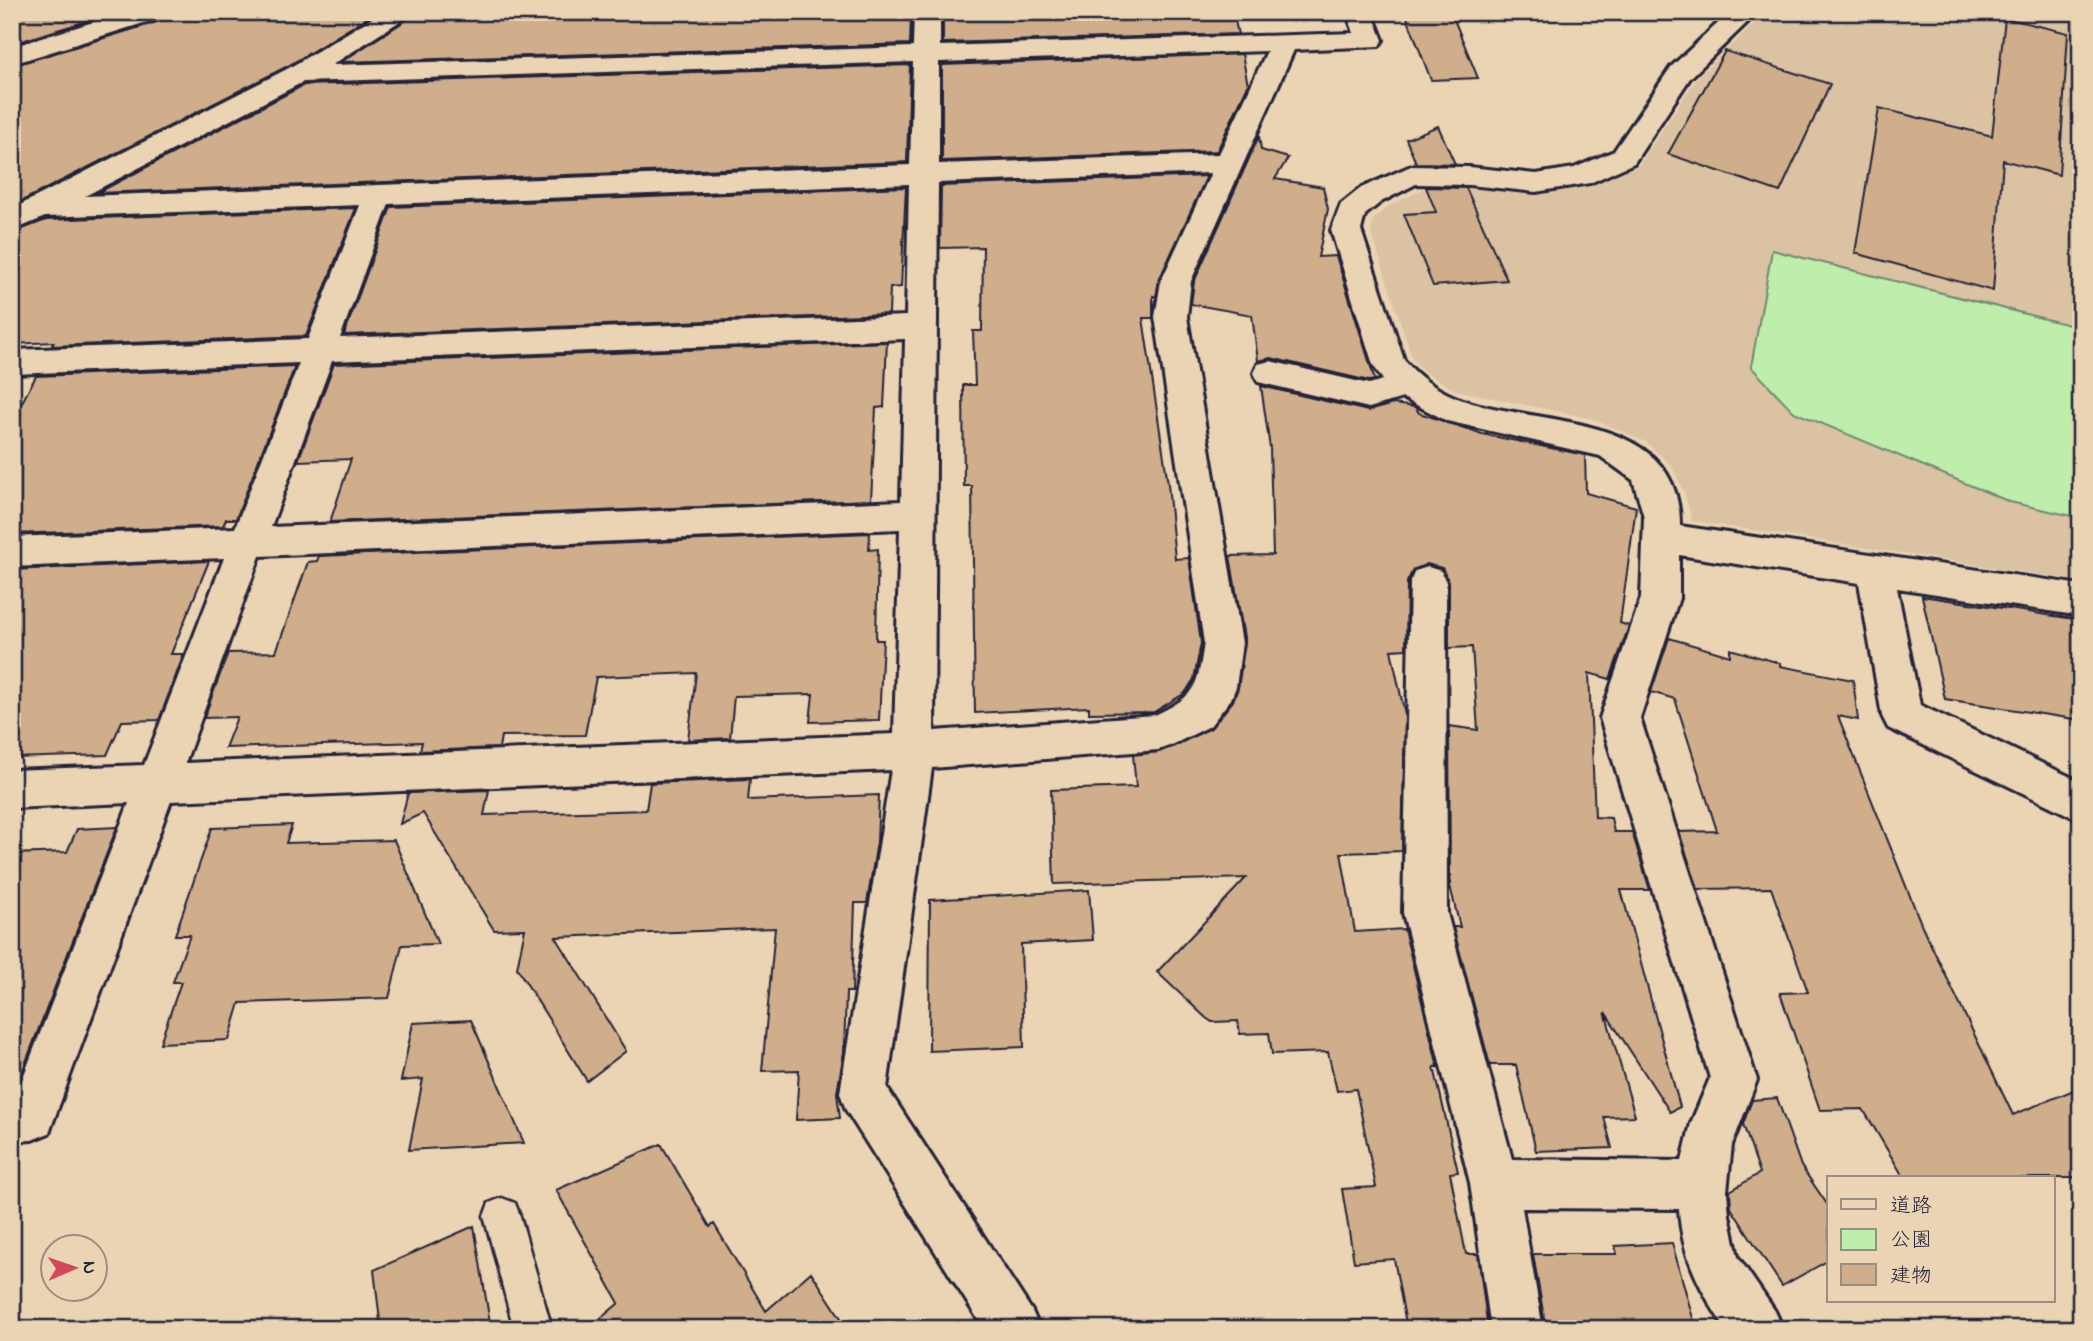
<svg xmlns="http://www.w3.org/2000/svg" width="2093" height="1341" viewBox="0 0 2093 1341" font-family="'Indie Flower','Klee One',sans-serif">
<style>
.built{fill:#dac2a3}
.green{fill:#bfedab;stroke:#708873;stroke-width:2}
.building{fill:#d1ae8b;stroke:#22223b;stroke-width:2}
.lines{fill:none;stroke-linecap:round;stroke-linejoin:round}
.lane-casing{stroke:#22223b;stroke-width:5}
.street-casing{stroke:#22223b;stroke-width:6}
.lane{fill:#ead4b3;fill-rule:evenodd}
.street{fill:#ead4b3;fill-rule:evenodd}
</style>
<rect width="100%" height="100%" fill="#ead4b3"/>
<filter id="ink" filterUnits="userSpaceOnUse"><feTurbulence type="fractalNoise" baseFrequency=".0143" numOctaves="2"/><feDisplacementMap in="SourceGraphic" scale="14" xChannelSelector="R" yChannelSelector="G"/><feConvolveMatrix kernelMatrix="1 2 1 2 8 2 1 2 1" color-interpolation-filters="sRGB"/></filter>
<g filter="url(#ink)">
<!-- built -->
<path class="built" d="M1762 12H2081V581L1692 521 1685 494 1672 466 1646 442 1593 419 1455 390 1426 373 1413 360 1371 232 1374 219 1389 206 1425 188 1470 187 1540 195 1590 187 1639 165 1696 79 1759 19Z"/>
<!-- green -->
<path class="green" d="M1772 250 2081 328V518L2010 502 1794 412 1751 367Z"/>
<!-- building -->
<path class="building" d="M25 12H116L12 44V15Z
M169 12H364L358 16H370L288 66 12 206V66L164 20Z
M593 12H883V17L911 16 910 44 341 62 414 15Z
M964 12H1233L1238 34 943 43V16L964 15Z
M1405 12H1451L1478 78 1431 80Z
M2005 18 2068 33 2059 175 2003 160 1993 291 1855 253 1879 108 1992 136Z
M1725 51 1830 84 1780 192 1668 154Z
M1242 54 1248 85 1217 151 942 161V65Z
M910 65 907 162 97 193 304 85Z
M1438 126 1455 164 1416 163 1406 139Z
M1259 136 1261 150 1288 158 1275 179 1323 187 1328 209 1318 257 1336 256 1375 380 1369 381 1271 358 1258 361 1252 315 1191 304 1194 282Z
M1207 176 1159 280 1156 297 1153 296V318H1143L1168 484 1175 559 1189 558 1201 643 1194 679 1185 693 1154 712 1089 713V707L975 713 972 486H964L963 385H975L973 331H982L983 247 940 248 941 186Z
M906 187 901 287 890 288 889 314 344 335 391 207Z
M1426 187 1466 188 1507 280 1433 286 1404 214 1436 212Z
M356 208 306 336 52 346 54 342 12 344V233L46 220Z
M887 342 884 407 876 408 871 500 330 522 351 459 298 461 334 364Z
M295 366 236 519H226L223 526 12 534V421L36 376Z
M1261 386 1368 411 1393 404 1415 407 1419 413 1482 434 1585 455 1586 493 1636 507 1620 623 1629 626 1610 679 1589 673 1595 817 1611 818 1614 832H1632L1650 890H1621L1680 1107 1670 1112 1605 1012 1635 1116 1604 1117 1612 1148 1536 1151 1516 1065H1490L1453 927H1460L1450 886 1449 726 1478 730 1472 647 1449 648V582L1442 568 1427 564 1413 570 1407 582 1406 649 1391 650 1405 715 1402 851 1341 853 1355 932 1404 929 1438 1067H1434L1458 1172 1450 1173 1466 1254H1478L1488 1329H1407L1394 1259 1354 1262 1342 1189 1376 1187 1356 1089 1337 1091 1328 1052 1272 1054 1269 1033 1240 1034 1238 1021 1212 1022 1206 1018 1157 972 1246 878 1054 884 1051 790 1136 787 1133 755 1159 752 1211 728 1233 701 1238 688 1245 643 1230 556 1273 555 1270 448Z
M870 533 869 550 878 549 876 640H883L879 720 810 722 813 694 734 696 730 738 688 740 696 673 596 677 585 735 501 736 499 748 420 751 422 742 225 748 237 717 204 718 228 653 276 652 308 562 317 561 319 556Z
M209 561 171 654H184L159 720 122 721 107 755 12 758V570Z
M1922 596 2081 620V720L1945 699Z
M1669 638 1730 656V649L1780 663V666L1853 680 1858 720 1838 716 1922 926 2013 1115 2081 1087V1178H1904L1863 1109 1820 1110 1780 993 1808 992 1771 888 1698 889 1679 832 1717 831 1675 699 1651 692Z
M750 779 748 800 879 795 877 842 867 903H855L852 992H846L844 1052 837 1093 840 1118 796 1120 799 1070 762 1071 775 928 556 937 626 1051 587 1081 517 968 525 929 494 930 423 813 400 824 408 793 489 790 484 815 646 810 650 783Z
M292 825 286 843 394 840 438 944 402 945 389 998 240 1003 229 1040 160 1043 181 982H173L190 935H175L212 828Z
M117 827 15 1090 12 1089V854L67 852 77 829Z
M1089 890 1093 940 1021 944 1024 1047 929 1051 930 900Z
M471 1020 524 1143 409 1150 423 1079 401 1081 413 1023Z
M1777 1098 1801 1166 1829 1207V1260L1782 1286 1731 1208 1730 1191 1760 1173 1743 1124 1752 1100Z
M661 1144 710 1227 714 1224 766 1311 811 1272 848 1329H588L619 1303 556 1190Z
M474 1226 491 1329H381L374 1270Z
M1672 1243 1696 1329H1546L1533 1254H1617L1615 1246Z"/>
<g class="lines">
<!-- lane casing -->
<g class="lane-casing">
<path id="lane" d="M502 1198 515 1203 520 1216 552 1329H514L484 1216 489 1203Z"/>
</g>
<!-- street casing -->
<g class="street-casing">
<path id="street" d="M126 12H167L163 17 12 64V47Z
M382 12H414L332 65 913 47 914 12H940V46L1354 33 1346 12H1372L1383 40 1379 46 1294 50 1191 281 1187 317 1242 643 1236 687 1231 699 1210 726 1172 745 1158 750 932 768 887 1088 1032 1311 1040 1329H984L846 1110 840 1093 891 770 171 801 49 1133 32 1140 12 1141V1093H17L129 803 12 808V770L144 765 224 558 12 567V537L235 528 299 363 12 374V350L308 339 360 205 45 217 12 231V209L289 68ZM1267 51 1219 154 939 164V62ZM913 62 910 165 85 196 303 82ZM1211 173 1161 281 1155 317 1204 643C1197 688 1197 695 1155 715L934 731 938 183ZM909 184 906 316 340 338 389 204ZM905 339 901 501 271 527 332 361ZM900 529 894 734 185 763 260 556Z
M1730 12H1758L1690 78 1634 163 1590 183 1536 192 1469 185 1416 184 1381 202 1365 215 1361 230 1404 360C1418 376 1435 389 1455 397 1531 428 1681 407 1680 526L2081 585V616L1897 588 1920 705 2081 782V821L1888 728 1882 716 1859 583 1679 555V598L1640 718 1757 1080 1732 1145 1727 1191 1729 1215 1738 1257 1775 1311 1783 1329H1726C1701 1293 1681 1254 1679 1209L1522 1208 1543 1329H1491L1470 1183 1403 913 1410 582 1415 571 1428 567 1441 571 1446 582 1447 913 1512 1159 1682 1161 1691 1123 1710 1078 1600 718 1641 598 1644 517 1633 480 1600 456 1447 421 1403 398 1369 408 1258 382 1254 373 1258 364 1270 361 1369 384 1383 380 1373 365 1331 230 1341 204 1361 188 1411 166 1469 167 1536 174 1574 168 1614 151 1671 67Z"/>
</g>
<!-- lane -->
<use href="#lane" class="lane"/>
<!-- street -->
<use href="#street" class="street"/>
</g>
</g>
<!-- margin -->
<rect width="2093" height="1341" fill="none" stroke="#ead4b3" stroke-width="42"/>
<rect x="21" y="21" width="2051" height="1299" fill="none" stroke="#22223b" stroke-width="2.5" filter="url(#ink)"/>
<!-- legend -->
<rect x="1827" y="1176" width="228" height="126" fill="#ead4b3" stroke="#9a8d83" stroke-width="2"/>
<rect x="1841" y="1199" width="35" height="10" fill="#ead4b3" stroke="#9a8d83" stroke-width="2"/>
<text x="1890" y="1212" font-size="21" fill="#22223b">道路</text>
<rect x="1841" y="1229" width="35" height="21" fill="#bfedab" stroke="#9a8d83" stroke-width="2"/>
<text x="1890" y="1246" font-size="21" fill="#22223b">公園</text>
<rect x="1841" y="1264" width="35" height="21" fill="#d1ae8b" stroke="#9a8d83" stroke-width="2"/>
<text x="1890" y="1282" font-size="21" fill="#22223b">建物</text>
<!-- north arrow -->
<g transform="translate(74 1268) rotate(88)"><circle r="33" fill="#ead4b3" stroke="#9a8d83" stroke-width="2"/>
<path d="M0-5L12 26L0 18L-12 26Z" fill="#d1495b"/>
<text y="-10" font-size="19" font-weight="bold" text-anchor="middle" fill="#22223b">N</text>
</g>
</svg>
